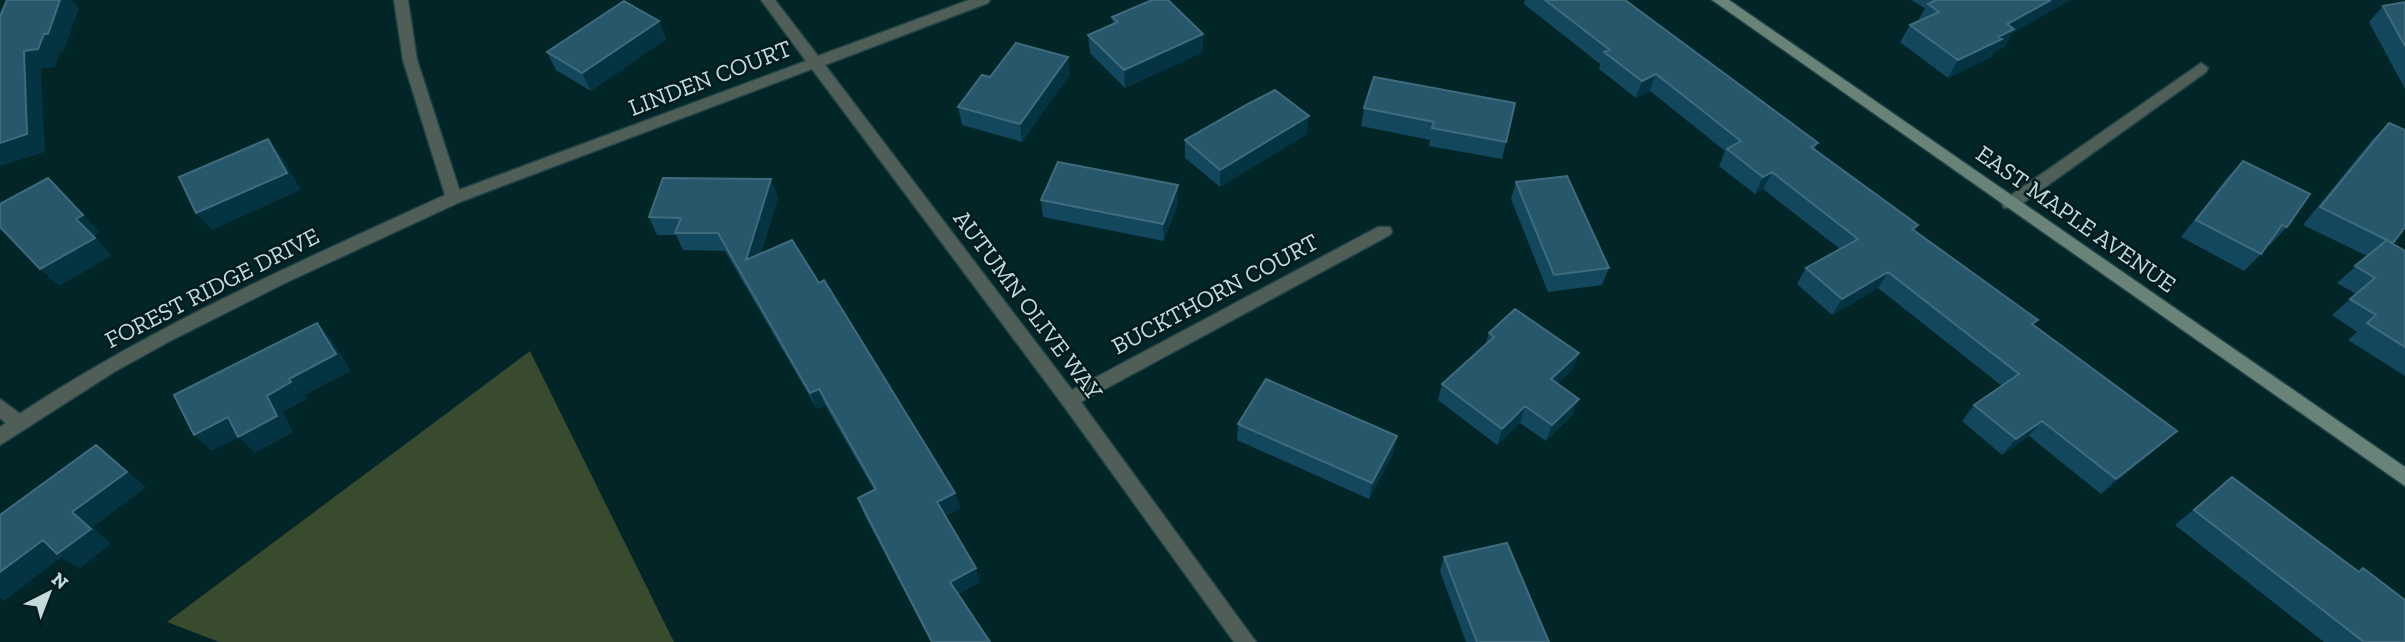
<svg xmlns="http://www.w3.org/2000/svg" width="2405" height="642" viewBox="0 0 2405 642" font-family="'Zilla Slab',serif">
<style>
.green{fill:#384b2f}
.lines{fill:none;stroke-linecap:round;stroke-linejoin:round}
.minor-casing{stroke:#214244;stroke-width:3}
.tertiary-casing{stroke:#214244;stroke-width:3}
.secondary-casing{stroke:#214244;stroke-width:3}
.minor{fill:#4f5f58;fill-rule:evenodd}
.tertiary{fill:#4f5f58;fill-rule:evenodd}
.secondary{fill:#698378;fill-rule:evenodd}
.wall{fill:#13475e}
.shaded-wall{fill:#043342}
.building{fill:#26576b;stroke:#3f6c7d;stroke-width:2}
.labels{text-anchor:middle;stroke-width:5;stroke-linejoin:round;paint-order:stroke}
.street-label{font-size:24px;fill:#c4dbdc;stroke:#001b1e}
</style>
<rect width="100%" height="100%" fill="#022527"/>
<!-- green -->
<path class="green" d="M530 351 674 642H219L167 622Z"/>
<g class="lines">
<!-- minor casing -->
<g class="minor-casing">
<path id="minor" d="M761 0H775L818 56 969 0H990L988 3 825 65 1072 390 1378 227H1390L1392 231 1390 235 1081 402 1256 642H1234L1063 405 812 69 460 202H448L446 198 448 194 806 61Z
M2201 63 2208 68 2206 72 2016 208H2004L2002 204 2004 200Z
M0 399 26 418 28 423 26 428C14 432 8 425 0 418Z"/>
</g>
<!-- tertiary casing -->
<g class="tertiary-casing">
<path id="tertiary" d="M394 0H408L417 60 462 198 460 202 285 283 170 341 114 372 0 445V427C139 332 292 265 445 195L403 60Z"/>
</g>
<!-- secondary casing -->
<g class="secondary-casing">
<path id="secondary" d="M1712 0H1729L2405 467V486Z"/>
</g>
<!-- minor -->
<use href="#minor" class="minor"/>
<!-- tertiary -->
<use href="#tertiary" class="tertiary"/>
<!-- secondary -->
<use href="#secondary" class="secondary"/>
</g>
<!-- wall -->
<path class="wall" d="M1525 0H1625L1818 143 1815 149 1918 225 1915 231 2038 320 2033 325 2160 446 2101 494 2029 436 2002 455 1962 421 1974 405 2002 386 1878 288 1832 315 1797 284 1806 268 1840 249 1763 189 1755 194 1719 166 1725 151 1650 91 1636 98 1599 69 1600 64 1524 4Z
M1911 0H2070L2012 33 2004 47 1995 51 1991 57 1948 78 1900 42 1910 25 1918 21 1925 8Z
M2405 2V89L2369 22 2383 6Z
M1112 17 1203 52 1125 88 1090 53 1088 35 1113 24Z
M659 21 666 39 591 91 556 70 547 52Z
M1070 74 1022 142 962 125 958 107Z
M1515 103 1502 159 1429 146 1430 140 1361 126 1364 108Z
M2389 123 2393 244 2405 251V376L2348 340 2357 332 2332 315 2356 294 2337 283 2367 256 2303 225 2372 140Z
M1307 134 1220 187 1185 158V140Z
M2243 161 2287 227 2270 245 2268 244 2261 254 2244 271 2181 237 2227 178Z
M1516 182 1609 268 1602 285 1548 292 1511 199Z
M778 197 761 254 819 283 955 493 960 508 945 516 980 582 958 594 990 642H931L864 514 858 498 874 490 825 405 817 409 725 251 683 250 676 235H657L649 217Z
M1041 200 1178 203 1164 241 1043 217Z
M1489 333 1573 369 1557 384 1572 415 1546 441 1520 423 1497 445 1438 400 1442 384 1485 345Z
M1238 424 1394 452 1369 499 1237 440Z
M2232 477 2358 572 2363 568 2405 642H2324L2175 525Z
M1444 557 1549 642H1466L1440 571Z"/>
<!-- shaded-wall -->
<path class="shaded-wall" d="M60 0H72L79 8 64 51 60 52 55 67 41 69 45 152 0 166V143L24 51 44 34Z
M2051 0H2070L2012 33 2004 47 1995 51 1991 57 1948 78 1958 60 2007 24Z
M659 21 666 39 591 91 582 73Z
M1203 34V52L1125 88 1124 70Z
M1068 57 1070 74 1022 142 1020 124Z
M1656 74 1650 91 1636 98 1642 81Z
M1309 116 1307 134 1220 187V170Z
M268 139 282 157 301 190 212 230 196 213Z
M1772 172 1763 189 1755 194 1763 177Z
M48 178 100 232 94 236 112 256 59 286 40 269Z
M771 179 778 197 754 277 746 260Z
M1178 185V203L1164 241 1163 224Z
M1888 272 1878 288 1832 315 1842 299Z
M317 323 332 340 351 371 305 395 307 399 283 412 293 432 255 453 239 437 212 451 194 435 267 396 289 379Z
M1579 353 1573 369 1545 396 1551 379Z
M819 389 825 405 817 409 810 393Z
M1579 399 1572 415 1546 441 1552 425Z
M1525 406 1520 423 1497 445 1502 429Z
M2042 421 2029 436 2002 455 2016 439Z
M2177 431 2160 446 2101 494 2116 479Z
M1397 436 1394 452 1369 499 1372 483Z
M96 445 146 487 93 527 111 544 79 569 62 557 4 601 0 598V572L43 540 72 512Z
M955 493 960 508 942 517 937 502Z
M976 568 980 582 955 596 950 582Z"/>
<!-- building -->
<path class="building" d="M7 0H60L48 34H44L38 49 24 51 27 134 0 143V16Z
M1152 0H1168L1203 34 1124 70 1088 35 1118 22 1112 17Z
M1545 0H1625L1818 143 1811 147 1918 225 1912 229 2038 320 2032 324 2177 431 2116 479 2042 421 2016 439 1974 405 2019 374 1888 272 1842 299 1806 268 1858 239 1772 172 1763 177 1727 149 1741 141 1656 74 1642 81 1604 52 1610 50Z
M1936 0H2051L2007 24 2014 29 1998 37 2002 39 1958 60 1910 25 1939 12 1928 4Z
M624 1 659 21 582 73 547 52Z
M2405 2V46L2383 6Z
M1016 43 1068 57 1020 124 958 107 982 75 990 77Z
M1374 77 1515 103 1506 142 1432 128 1434 122 1364 108Z
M1275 90 1309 116 1220 170 1185 140 1248 104Z
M2389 123 2405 130V227L2393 243 2388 241 2405 251V347L2367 323 2376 315 2350 299 2375 278 2355 266 2387 240 2320 207Z
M268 139 287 173 196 213 179 177Z
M2243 161 2310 194 2287 227 2282 225 2261 254 2196 220Z
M1058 162 1178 185 1163 224 1041 200Z
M1567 176 1609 268 1554 275 1516 182Z
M48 178 83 215 76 219 95 238 40 269 0 227V204Z
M663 178 771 179 746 260 792 240 819 283 824 280 955 493 937 502 976 568 950 582 990 642H932L858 498 876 489 819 389 810 393 718 233H675L681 218 649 217Z
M1515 309 1579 353 1551 379 1579 399 1552 425 1525 406 1502 429 1442 384 1494 337 1489 333Z
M317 323 336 354 289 379 291 382 267 396 277 416 238 437 228 417 194 435 174 395Z
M1266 379 1397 436 1372 483 1238 424Z
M96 445 127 472 72 512 91 529 57 554 43 540 0 572V515Z
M2232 477 2359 572 2363 568 2405 600V642H2364L2194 510Z
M1507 543 1549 642H1477L1444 557Z"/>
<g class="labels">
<!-- street labels -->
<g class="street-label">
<text transform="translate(710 78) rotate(-21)" y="8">LINDEN COURT</text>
<text transform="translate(2076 219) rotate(35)" y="8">EAST MAPLE AVENUE</text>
<text transform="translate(212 288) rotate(-27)" y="8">FOREST RIDGE DRIVE</text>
<text transform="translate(1215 294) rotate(-28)" y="8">BUCKTHORN COURT</text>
<text transform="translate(1028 305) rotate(53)" y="8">AUTUMN OLIVE WAY</text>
</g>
</g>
<!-- north arrow -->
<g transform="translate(49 593) rotate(42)" stroke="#001b1e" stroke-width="5" paint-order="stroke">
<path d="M0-5L12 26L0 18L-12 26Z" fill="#c4dbdc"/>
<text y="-10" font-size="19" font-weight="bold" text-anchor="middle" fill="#c4dbdc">N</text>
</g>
</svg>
